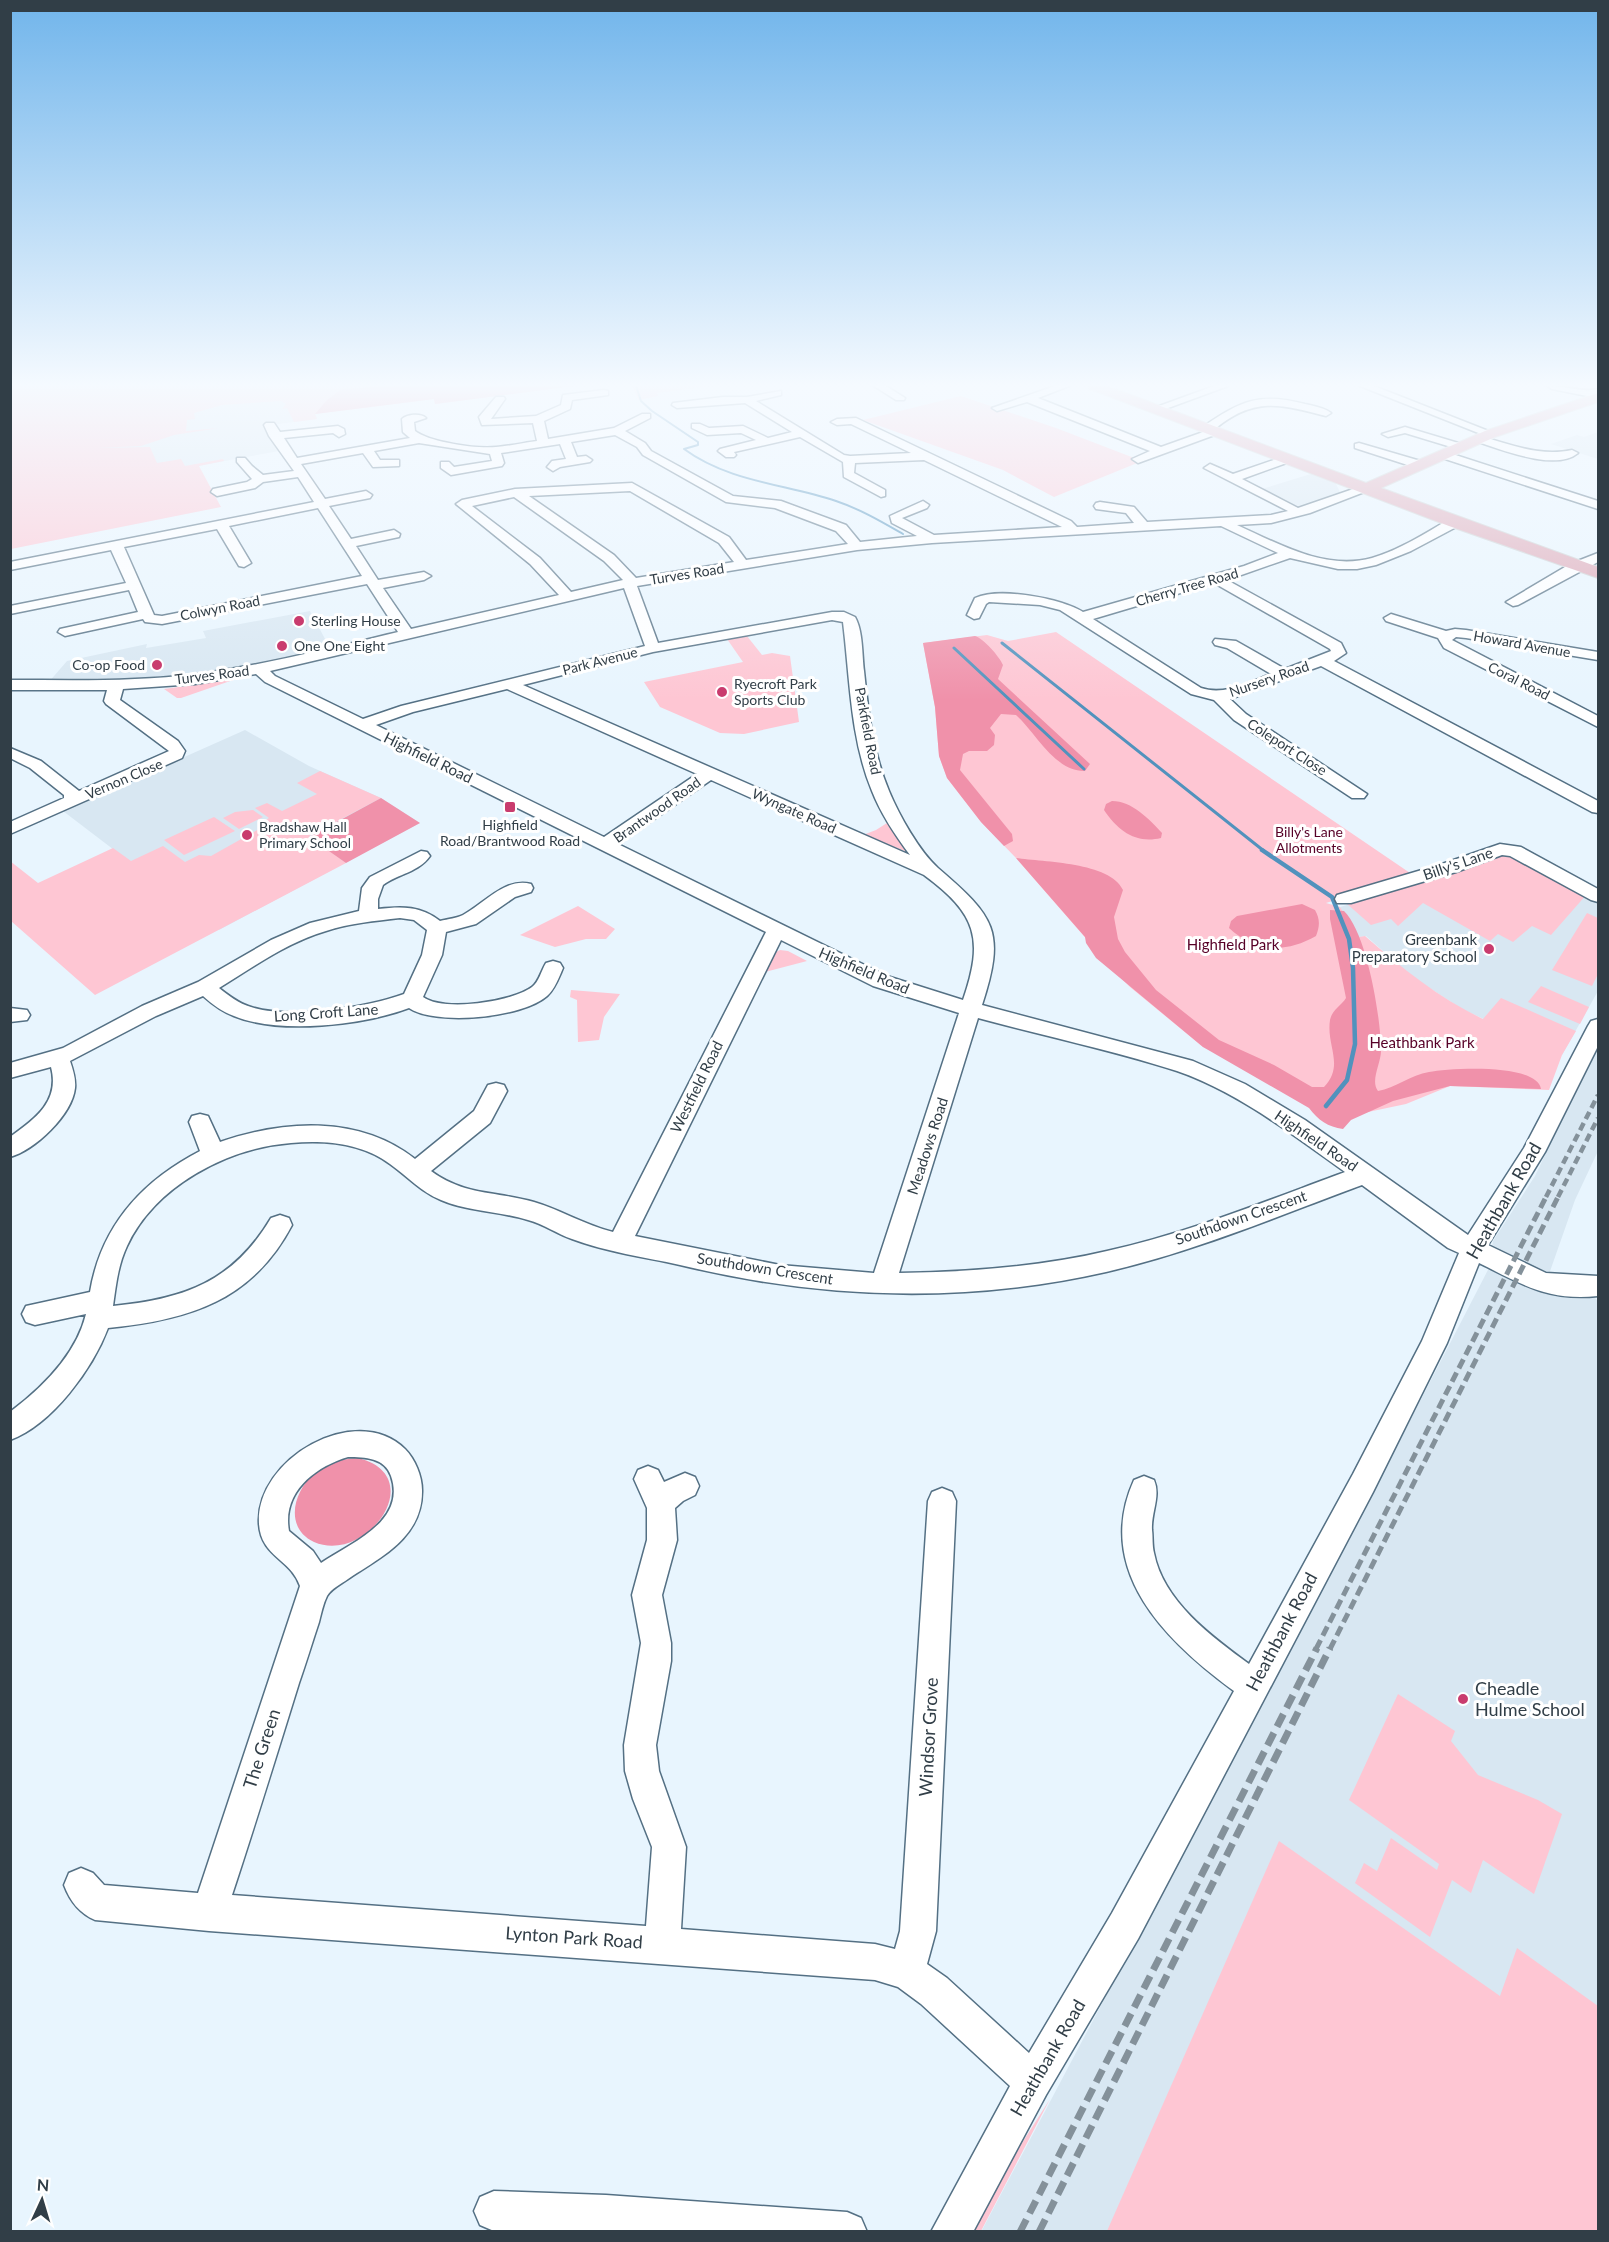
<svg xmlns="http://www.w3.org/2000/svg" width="1609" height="2242" viewBox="0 0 1609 2242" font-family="Lato,sans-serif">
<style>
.built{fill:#d8e7f2}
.green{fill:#fec6d3}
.forest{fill:#f091aa}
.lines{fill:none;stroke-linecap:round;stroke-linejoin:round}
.stream-far2{stroke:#5192bd;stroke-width:2}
.stream-far1{stroke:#5192bd;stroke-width:3}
.stream{stroke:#5192bd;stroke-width:4.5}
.minor-casing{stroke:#547084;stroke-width:3}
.major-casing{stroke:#ced1d3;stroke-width:2}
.minor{fill:#fff;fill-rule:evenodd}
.major{fill:#dda7b6;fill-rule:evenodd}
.rail-far2{stroke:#84919a;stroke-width:4.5;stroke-dasharray:8 4.5;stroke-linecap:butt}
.rail-far1{stroke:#84919a;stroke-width:5;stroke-dasharray:10 5;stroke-linecap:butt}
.rail{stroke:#84919a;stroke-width:7;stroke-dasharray:14 7;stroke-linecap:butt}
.poi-dot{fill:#c93c6e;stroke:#fff;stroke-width:2}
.labels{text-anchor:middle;stroke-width:6;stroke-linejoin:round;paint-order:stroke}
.far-street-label{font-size:14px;fill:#313e47;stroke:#fff}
.far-poi-label{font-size:14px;fill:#313e47;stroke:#fff;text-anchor:start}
.far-park-label{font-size:14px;fill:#570027;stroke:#fff}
.street-label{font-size:15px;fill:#313e47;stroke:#fff}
.poi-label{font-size:15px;fill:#313e47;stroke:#fff;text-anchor:end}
.park-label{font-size:15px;fill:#570027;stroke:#fff}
.near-street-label{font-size:18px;fill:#313e47;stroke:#fff}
.near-poi-label{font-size:18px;fill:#313e47;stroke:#fff;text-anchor:start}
</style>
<rect width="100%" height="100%" fill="#e8f5fe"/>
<!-- built -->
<path class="built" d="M306 397 317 419 263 426 279 451 29 497 133 414Z
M1598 432V459L1551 444 1577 435 1584 437Z
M1314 473 1335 482 1340 492 1295 507 1259 490Z
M310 611 331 650 219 671 173 677 48 683 67 661 147 644 146 648 206 638 203 631Z
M245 730 309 766 381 798 420 823 219 930 63 811Z
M1512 853 1598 900V991L1562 1055 1462 1009 1411 976 1366 936 1353 938 1346 916 1340 907 1347 905 1346 903 1353 901 1469 868 1491 856Z
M1598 1044V1151L1575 1200 1548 1277 1492 1248 1493 1241 1535 1176Z
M1490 1266 1557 1295 1595 1298 1598 1301V2231L981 2232 1385 1469Z"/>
<!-- green -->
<path class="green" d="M11 386H574L435 404 434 399 315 414 317 419 294 422 287 408 282 409 286 404 281 401 222 405 194 413 195 419 187 420 186 431 219 428 174 435 141 446 97 448 150 447 157 463 181 459 185 466 223 459 224 461 199 466 221 507 11 549Z
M632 386H710L657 393 658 396 639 400Z
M961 396 1056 428 1142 461 1054 497 1003 470 863 420Z
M1056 632 1413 875 1326 903 1340 907 1346 916 1353 938 1365 936C1403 969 1439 998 1483 1019L1501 998 1576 1031 1562 1055 1549 1090 1450 1086 1406 1104 1349 1116 1203 1047 1130 987 1096 953V950L1016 858 981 822 947 778 939 756 935 707 923 643 987 635 1008 641Z
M747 636 762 655 772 653 790 656 799 722 744 734 720 733 660 707 644 682 743 662 727 639Z
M236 679 181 698H177L164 689Z
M320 771 381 798 309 836 346 863 95 995 11 921 10 861 38 883 113 848 131 861 163 846 185 862 199 855 211 856 268 824 264 821 269 818 255 808 267 803 282 811 317 794 297 783Z
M253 810 263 817 239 829 223 818 235 812Z
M214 817 235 831 184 855 164 840Z
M887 823 906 847 905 851 863 835 876 830Z
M1503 852 1587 894 1551 935 1532 926 1513 942 1498 934 1490 941 1423 903 1398 926 1391 919 1371 925 1346 903 1469 868Z
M578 906 615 929 606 939H586L555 947 520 935Z
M1587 913 1598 918V974L1592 986 1552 970Z
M780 950 788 951 807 961 765 972 776 952Z
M1541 986 1589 1007 1580 1024 1528 1002Z
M571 990 620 994 604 1017 599 1040 578 1042 577 1000 570 997Z
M1398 1694 1455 1731 1451 1741 1478 1775 1538 1800 1562 1814 1534 1894 1483 1860 1471 1893 1452 1880 1430 1937 1355 1883 1364 1863 1377 1871 1391 1838 1437 1870 1439 1864 1349 1800Z
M1279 1841 1500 1996 1517 1948 1598 2006V2231H1107Z
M1050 2099 981 2231 969 2232 989 2195Z"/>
<!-- forest -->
<path class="forest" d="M393 386H574L435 404 434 399 315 414 327 400 342 389Z
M975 636C983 638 1000 657 1003 665L998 679 1090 764 1085 771C1055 772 1036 733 1016 715L1001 714 990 728 995 735 994 745 987 751H969L963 754 960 770 1012 834 1013 841 1004 846 981 822 947 778 939 756 935 707 923 643Z
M381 798 420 823 346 863 309 837Z
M1112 801C1132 801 1149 819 1162 833L1161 838C1136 844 1118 831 1104 810L1106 804Z
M1016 858C1044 862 1110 862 1123 890L1114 917 1118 939 1125 952 1156 990 1219 1040 1274 1065 1312 1087H1324C1345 1065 1326 1046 1330 1020 1332 1010 1341 1006 1346 998L1330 919V910L1344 911C1367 933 1381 1018 1381 1051 1381 1063 1370 1081 1378 1091 1395 1088 1411 1075 1429 1072 1451 1068 1537 1063 1541 1089L1450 1086 1393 1101 1351 1120 1343 1129C1328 1127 1318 1120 1309 1108L1203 1047 1096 958 1086 943 1085 937Z
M1302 904 1315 910C1320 919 1320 926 1316 936 1286 953 1256 953 1229 928L1231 921 1237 916Z
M358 1458C431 1476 366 1565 314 1542 284 1528 293 1491 315 1473 327 1463 342 1459 358 1458Z"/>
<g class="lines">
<!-- stream-far2 -->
<path class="stream-far2" d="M636 386 641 401 652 411 698 442V445L684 449C729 482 785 484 836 501 860 509 882 522 903 534"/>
<!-- stream-far1 -->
<path class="stream-far1" d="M1002 643 1264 851
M954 648 1084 769"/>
<!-- stream -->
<path class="stream" d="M1262 850 1332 897 1349 939 1353 968 1355 1044 1347 1080 1326 1106"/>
<!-- minor casing -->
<g class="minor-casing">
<path id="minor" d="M874 386H886L905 398 904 400H896Z
M1055 386H1069L1038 398 1161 447 1206 431 1202 428 1204 426C1241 401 1259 392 1305 404 1314 406 1325 408 1331 413L1326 416C1281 405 1256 396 1216 428L1222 431 1220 433 1138 463 1132 459 1150 451 1027 402 997 411 992 408Z
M1214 386H1228L1160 411 1156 412 1151 409Z
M1360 386H1374L1496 434 1494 436H1486Z
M1547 386C1563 385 1583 393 1598 389V395L1592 397 1552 389Z
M604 390 608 391V395L572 400 570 409 544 421 548 439 614 428 642 414H650V418L625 431 645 443 651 451 733 496 781 501 846 525 860 542 917 536 892 523 890 516 923 501 929 505 927 508 902 518 934 535 1062 527 924 460 855 463 854 473 885 490V496L881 497 844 477 843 462 800 437 734 452 736 455 734 457H726L718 451 720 449 756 440 741 433 707 435 692 428V424H700L709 428 743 426 768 438 792 432 745 403 677 408 672 405 673 403 723 397H747L781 391V395L756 401 844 455 850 456 911 453 851 424 837 425 831 422 837 419 856 418 1071 521 1077 527 1134 523 1126 513 1096 509 1094 506 1096 503 1100 502 1134 507 1147 522 1271 515 1288 511 1204 468 1210 464 1233 474 1288 455 1294 459 1292 461 1242 479 1298 508 1362 486H1370L1372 489 1310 513 1271 523 1237 525C1279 544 1325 571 1372 558 1400 550 1425 533 1450 519H1460L1461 522 1460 525 1411 551 1376 565 1357 569H1338L1290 558 1227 580 1341 643 1346 653 1334 661 1598 801V813L1592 812 1321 666 1230 699 1246 714 1367 794 1364 798H1352L1234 720 1214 700 1191 694 1060 610 1040 605 989 602 986 604 979 618 974 619 967 615 975 598C1000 587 1060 598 1083 612L1244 566 1278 553 1221 526 932 543 857 550 637 586 658 643 832 612H844L855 617C863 631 862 655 864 671 868 711 873 753 889 791 899 815 919 851 938 868 995 917 1006 931 982 1005L1193 1061 1245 1084 1305 1120 1468 1235 1524 1148 1588 1026 1591 1021 1598 1019V1046L1545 1152 1488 1245 1546 1273 1598 1276V1296C1548 1301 1523 1285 1479 1263L1447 1343 1373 1492 1138 1939 1046 2095 973 2232H931L1010 2086 921 2004 898 1987 875 1980 209 1931 95 1920C79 1913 70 1901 64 1885L69 1873 81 1868 93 1873 104 1885 198 1893 300 1586C291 1559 261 1557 259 1524 255 1459 356 1401 405 1449 415 1459 422 1476 422 1490 423 1537 381 1557 348 1579 341 1584 331 1589 327 1596 323 1604 321 1614 319 1622 312 1643 306 1663 299 1683 277 1754 255 1825 232 1895L646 1926 652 1847 633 1799 625 1771 624 1745 641 1643 632 1595 647 1540V1508L634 1479 638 1470 648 1466 658 1470 664 1482 685 1473 695 1477 699 1486 695 1495 683 1501 675 1508 677 1540 662 1595 671 1643V1661L656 1745 659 1771 686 1847 681 1929 875 1944 895 1949 900 1931 928 1501 932 1492 942 1488 952 1492 956 1501 936 1931 927 1964 947 1978 1029 2053 1112 1913 1234 1691C1167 1642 1093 1571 1134 1480L1144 1476 1154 1480C1161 1496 1151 1512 1152 1530 1153 1537 1152 1545 1154 1553 1163 1601 1212 1637 1249 1664L1353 1474 1422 1341 1459 1253 1448 1248 1362 1185C1278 1216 1194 1252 1106 1272 965 1304 820 1299 680 1265 644 1257 607 1252 572 1239 557 1234 544 1224 528 1220 499 1211 469 1212 441 1200 421 1192 407 1176 390 1164 362 1143 324 1140 291 1143 227 1148 155 1186 127 1246 118 1265 116 1285 113 1306 184 1299 233 1282 271 1218L280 1215 289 1218 292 1225C252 1301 189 1320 108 1328 93 1368 52 1425 10 1440V1412C43 1387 76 1355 86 1314L35 1325 26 1322 22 1314 26 1306 90 1292C101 1226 142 1181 200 1151L189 1122 192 1116 200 1114 208 1116 220 1142C284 1120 359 1115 415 1159L474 1111 488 1085 496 1083 504 1085 507 1091 490 1123 431 1171C465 1196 496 1191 534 1202 561 1210 585 1225 613 1232L766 932 265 682 256 674 195 684 123 689 120 700 178 741 185 751 182 758 10 834V822L64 798V795L30 768 10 758V748L41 761 79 791 169 751 106 704 104 701 107 690H10V680C73 680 135 682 197 674 265 665 331 648 398 632L367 584 162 624 145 622 143 619 65 636 58 632 60 629 138 612 129 590 10 614V606L126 583 111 550 10 570V562L314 502 298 477 263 482 255 488 217 496 211 492 213 489 247 482 252 479 237 462V458H245L252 466 263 475 294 471 269 436 264 425 266 423H274L280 432 338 426 344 429 345 434 339 437 333 433 284 438 297 458 410 438 403 432 402 419C407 414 421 413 426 418L414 422 415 431C429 442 476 449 496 447 509 446 523 443 537 441L533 423 482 425 479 417 496 397H504L505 399 491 419 536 416 561 405 563 395ZM615 435 637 447 643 455 726 502 775 508 836 531 848 544 746 560 729 537 632 483 515 489 462 500 456 504 530 564 559 595 411 629 383 588 424 580 431 576 424 572 378 580 356 546 399 537 400 534 394 530 351 539 329 506 370 498 372 495 366 491 325 499 301 464 363 453 373 467 399 466V460H380L374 451 419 443 490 454 492 461 454 467 449 462H441V468L451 475 502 466 504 463 501 453 560 444 566 459 552 461 547 467 553 471 560 467 590 462 592 460 586 456 577 457 571 442ZM630 491 719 543 734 562 636 578 614 555 529 496ZM514 497 604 561 623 580 571 592 540 558 472 506ZM318 508 362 576 162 616 154 615 124 547 217 529 239 566 244 567 251 563 229 526ZM1214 583 1330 649 1331 651 1285 669 1236 641 1215 639 1213 642 1215 645 1227 648 1271 674C1249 682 1225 696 1201 688L1093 619ZM624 588 645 646 401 706 363 719 275 676 270 671ZM832 620 843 622C850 678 850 738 872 791 881 814 895 835 910 855L523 685 653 652ZM507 689 697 774 604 837 376 725 413 712ZM711 780 924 875C977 914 984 939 963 1000L887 976 618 844ZM781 940 873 986 959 1013 874 1273 780 1265 635 1236ZM978 1018C1044 1036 1112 1050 1177 1071 1238 1092 1293 1135 1345 1172 1266 1201 1188 1233 1107 1251 1039 1267 968 1272 899 1273ZM348 1457C365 1457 385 1458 391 1476 407 1522 350 1543 321 1563L313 1551 289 1531C282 1492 315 1467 348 1457Z
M1405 427 1465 445 1467 447 1461 450 1405 433 1388 437 1382 434Z
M1479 436C1511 444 1538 457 1572 450L1578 453C1555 472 1500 449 1475 441L1473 439Z
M1359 443 1424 462 1426 465 1420 469 1355 448V444Z
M1443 451 1598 501V509L1439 457 1437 455Z
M1598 553V562L1518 605 1513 606 1506 602 1570 564Z
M1391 614 1446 631 1455 629 1466 630 1598 652V660L1466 638 1456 637 1452 640 1598 716V727L1444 648 1438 638 1386 621 1384 618Z
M1500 844 1521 847 1598 889V902L1591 900 1510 856 1502 855 1456 872 1351 903H1337L1335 899 1337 895 1442 864Z
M421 851 427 852 430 856C419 872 398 874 383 885L378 899V909C403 906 421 906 440 921 448 919 457 918 463 915 484 904 505 877 531 884L533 888 531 892 515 897 476 924 446 932 442 955 423 997C443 1012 512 1002 532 987 539 982 541 971 546 963L553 961 560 963 563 968C559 977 555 989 547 996 522 1018 436 1026 409 1008 364 1025 280 1035 234 1016 222 1012 212 1004 203 996L156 1016 70 1061C73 1070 76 1079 75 1088 72 1115 35 1150 10 1157V1137C36 1118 60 1101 51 1067L10 1078V1063L63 1048 142 1006 198 982 271 940 310 923 359 911 362 888 370 877ZM400 918 414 920 427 930 422 955 404 994C366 1008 289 1019 251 1007 239 1004 228 995 219 988 253 967 288 942 326 931 350 923 375 921 400 918Z
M10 1008 27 1010 30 1015 27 1020 10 1022Z
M494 2191 606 2195 847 2212 861 2218 867 2232 494 2231 480 2225 474 2211 480 2197Z"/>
</g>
<!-- major casing -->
<g class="major-casing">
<path id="major" d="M1088 386H1107L1366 483 1485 431 1598 393V402L1495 437 1381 488 1598 567V578L1449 526 1090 389Z"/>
</g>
<!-- minor -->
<use href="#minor" class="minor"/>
<!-- major -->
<use href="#major" class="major"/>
<!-- rail-far2 -->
<path class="rail-far2" d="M1546 1197 1598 1095
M1558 1197 1598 1118"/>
<!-- rail-far1 -->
<path class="rail-far1" d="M1316 1649 1547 1195
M1330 1649 1559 1195"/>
<!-- rail -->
<path class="rail" d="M1020 2232 1317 1648
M1039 2232 1330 1648"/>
</g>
<!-- sky -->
<linearGradient id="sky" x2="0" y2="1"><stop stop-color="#71b5eb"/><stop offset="0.55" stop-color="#f5faff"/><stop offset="1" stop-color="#f5faff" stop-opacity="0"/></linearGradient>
<rect width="1609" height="700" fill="url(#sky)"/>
<!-- markers -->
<g class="poi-dot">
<circle cx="299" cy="621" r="6"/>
<circle cx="282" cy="646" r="6"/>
<circle cx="157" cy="665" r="6"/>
<circle cx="722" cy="692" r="6"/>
<rect x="504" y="801" width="12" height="12" rx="3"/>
<circle cx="247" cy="835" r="6"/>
<circle cx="1489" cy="949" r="6"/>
<circle cx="1463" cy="1699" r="6"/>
</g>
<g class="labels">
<!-- far-street labels -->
<g class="far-street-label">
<text transform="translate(687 574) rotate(-9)" y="5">Turves Road</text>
<text transform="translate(1187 587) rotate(-16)" y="5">Cherry Tree Road</text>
<text transform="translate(220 608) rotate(-11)" y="5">Colwyn Road</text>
<text transform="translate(1522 644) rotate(10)" y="5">Howard Avenue</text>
<text transform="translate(600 661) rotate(-14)" y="5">Park Avenue</text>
<text transform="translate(212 675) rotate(-7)" y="5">Turves Road</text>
<text transform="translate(1269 679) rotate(-19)" y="5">Nursery Road</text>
<text transform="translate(1519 681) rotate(27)" y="5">Coral Road</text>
<text transform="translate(868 731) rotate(79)" y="5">Parkfield Road</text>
<text transform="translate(1287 747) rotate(33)" y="5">Coleport Close</text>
<text transform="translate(124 779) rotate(-23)" y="5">Vernon Close</text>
<text transform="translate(657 810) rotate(-35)" y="5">Brantwood Road</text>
<text transform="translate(794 811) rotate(24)" y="5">Wyngate Road</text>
</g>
<!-- far-poi labels -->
<g class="far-poi-label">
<text x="311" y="626">Sterling House</text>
<text x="294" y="651">One One Eight</text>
<text x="145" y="670" text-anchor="end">Co-op Food</text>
<text x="734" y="689">Ryecroft Park<tspan x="734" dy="16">Sports Club</tspan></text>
<text x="510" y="830" text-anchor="middle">Highfield<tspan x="510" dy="16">Road/Brantwood Road</tspan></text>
<text x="259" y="832">Bradshaw Hall<tspan x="259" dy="16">Primary School</tspan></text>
</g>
<!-- far-park labels -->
<g class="far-park-label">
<text x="1309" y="837">Billy's Lane<tspan x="1309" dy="16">Allotments</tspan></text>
</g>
<!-- street labels -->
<g class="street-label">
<text transform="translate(428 758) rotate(26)" y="5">Highfield Road</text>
<text transform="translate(1458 864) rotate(-19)" y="5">Billy's Lane</text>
<text transform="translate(864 971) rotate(23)" y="5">Highfield Road</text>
<text transform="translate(326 1013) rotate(-4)" y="5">Long Croft Lane</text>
<text transform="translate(697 1087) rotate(-64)" y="5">Westfield Road</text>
<text transform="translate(1316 1141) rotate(34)" y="5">Highfield Road</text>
<text transform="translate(928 1146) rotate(-72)" y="5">Meadows Road</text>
<text transform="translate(1241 1218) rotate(-19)" y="5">Southdown Crescent</text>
<text transform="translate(765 1269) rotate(9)" y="5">Southdown Crescent</text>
</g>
<!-- poi labels -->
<g class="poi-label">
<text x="1477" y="945">Greenbank<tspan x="1477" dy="17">Preparatory School</tspan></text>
</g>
<!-- park labels -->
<g class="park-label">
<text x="1233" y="950">Highfield Park</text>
<text x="1422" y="1048">Heathbank Park</text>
</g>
<!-- near-street labels -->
<g class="near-street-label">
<text transform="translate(1504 1201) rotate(-60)" y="6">Heathbank Road</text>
<text transform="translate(1282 1632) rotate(-62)" y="6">Heathbank Road</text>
<text transform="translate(929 1737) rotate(-87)" y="6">Windsor Grove</text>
<text transform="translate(262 1749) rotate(-72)" y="6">The Green</text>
<text transform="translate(574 1938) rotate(4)" y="6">Lynton Park Road</text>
<text transform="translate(1048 2058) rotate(-60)" y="6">Heathbank Road</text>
</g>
<!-- near-poi labels -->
<g class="near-poi-label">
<text x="1475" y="1695">Cheadle<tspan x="1475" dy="21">Hulme School</tspan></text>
</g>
</g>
<!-- border -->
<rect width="1609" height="2242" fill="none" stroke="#313e47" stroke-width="24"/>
<!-- north arrow -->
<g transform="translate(42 2200) rotate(4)" stroke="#ffffff" stroke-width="4.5" paint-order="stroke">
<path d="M0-4.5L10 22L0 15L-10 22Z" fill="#313e47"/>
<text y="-9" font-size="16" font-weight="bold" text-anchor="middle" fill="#313e47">N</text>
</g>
</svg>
